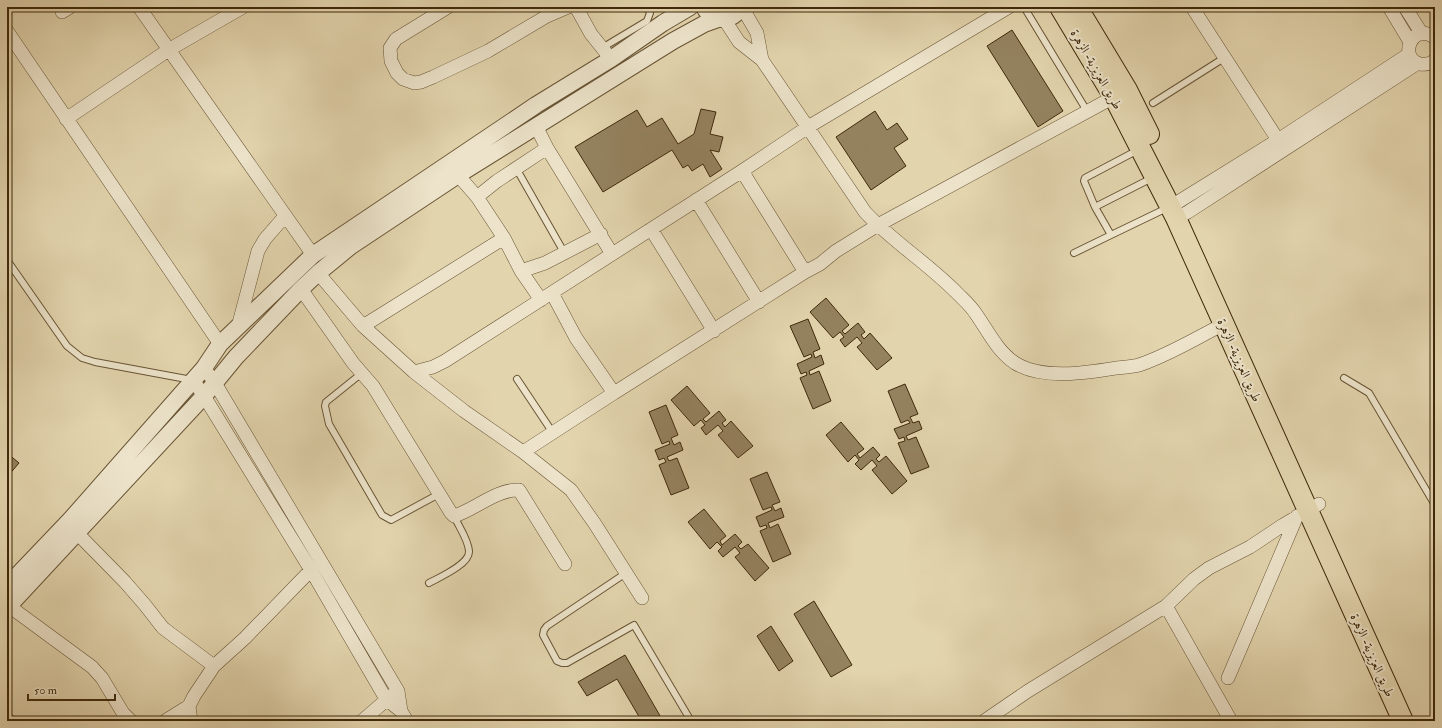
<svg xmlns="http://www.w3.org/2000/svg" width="1442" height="728" viewBox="0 0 1442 728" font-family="'IM FELL Double Pica',Amiri,serif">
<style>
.building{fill:#94825f;stroke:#3f290b}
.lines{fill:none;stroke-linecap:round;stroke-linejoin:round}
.service-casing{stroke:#685434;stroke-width:8}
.minor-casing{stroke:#685434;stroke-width:14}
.tertiary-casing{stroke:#685434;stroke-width:18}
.primary-casing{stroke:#3f290b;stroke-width:22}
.service{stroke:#ece3ca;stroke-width:6}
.minor{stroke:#ece3ca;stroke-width:13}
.tertiary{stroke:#ece3ca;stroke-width:16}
.primary{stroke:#e2d4ad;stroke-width:20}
.labels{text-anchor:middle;stroke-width:4;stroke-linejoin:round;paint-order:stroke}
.street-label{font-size:13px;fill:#3f290b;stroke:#ece3ca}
</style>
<rect width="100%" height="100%" fill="#e2d4ad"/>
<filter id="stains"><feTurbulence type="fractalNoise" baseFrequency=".005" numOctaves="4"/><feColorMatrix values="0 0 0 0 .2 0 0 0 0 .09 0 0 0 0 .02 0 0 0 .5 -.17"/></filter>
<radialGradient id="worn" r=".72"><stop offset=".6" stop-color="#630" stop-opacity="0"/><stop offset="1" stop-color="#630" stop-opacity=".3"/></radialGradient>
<!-- building -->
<path class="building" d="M1012 30 1063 111 1038 127 987 46Z
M701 109 716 112 710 134 723 137 719 152 710 150 722 169 710 177 703 164 692 171 688 165 683 168 672 150 603 192 575 147 637 110 647 127 662 118 678 144 694 134Z
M875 111 887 130 897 123 908 139 894 148 906 166 871 190 836 137Z
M826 298 849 325 842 331 845 334 858 323 865 332 861 335 864 339 870 333 892 358 877 370 857 347 862 343 857 337 845 347 840 340 844 337 840 332 833 338 810 312Z
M808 319 820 349 813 352 815 358 821 355 824 364 809 371 810 375 819 371 831 401 813 409 800 378 807 375 806 372 801 374 797 364 812 357 811 354 804 357 790 326Z
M905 384 918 414 910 417 913 423 919 421 922 429 906 436 908 440 916 437 929 467 911 474 898 443 905 441 904 437 899 439 894 429 910 423 908 420 901 423 888 391Z
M687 386 710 413 703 419 706 422 719 411 726 420 722 423 725 427 731 421 753 446 738 458 718 435 723 431 718 425 706 435 701 428 705 425 701 420 694 426 671 400Z
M666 405 678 435 671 438 674 445 680 442 683 450 667 457 669 461 677 458 689 488 671 495 659 465 666 462 664 458 659 460 655 450 670 444 669 441 662 444 649 412Z
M841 422 864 449 857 454 860 458 873 447 880 455 876 459 879 462 886 456 907 481 892 494 872 470 877 466 872 460 861 470 855 464 859 460 855 455 848 462 826 435Z
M7 453 19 463 7 477Z
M767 472 780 502 772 505 775 511 781 508 784 517 768 523 770 528 778 524 791 554 773 562 760 531 767 528 766 525 760 527 756 517 772 510 771 507 763 510 750 479Z
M704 509 726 536 720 541 722 545 735 534 742 542 738 546 741 549 748 544 769 568 755 581 735 557 740 553 735 547 723 557 718 551 722 547 717 542 710 549 688 522Z
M814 601 852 665 831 677 794 614Z
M771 626 793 661 779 671 757 636Z
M625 655 663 721H640L641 720 617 679 587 696 578 682Z"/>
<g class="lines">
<!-- service casing -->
<g class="service-casing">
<path id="service" d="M1024 7 1087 111
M602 48 647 21 650 13 647 7
M1153 103 1224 58
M516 168 565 254
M1152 178 1095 207 1111 235 1167 208
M1095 207 1084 181 1085 178 1138 150
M1074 253 1111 235
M7 260 67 346 82 358 95 362 192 380
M362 373 326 402 325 406 329 424 382 515 391 520 439 494
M1344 378 1369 393 1435 505
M517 379 553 433
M626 573 547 626 544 630 543 635 557 661 562 663H567L634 625 691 721
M429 583C440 577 470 564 469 551 468 539 459 527 454 516"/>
</g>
<!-- minor casing -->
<g class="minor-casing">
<path id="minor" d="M139 7 313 255
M448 7 396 39 390 48 391 61 397 73 403 79 414 83 421 82 433 77 488 51 547 16 568 7
M576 7 591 34 611 59
M742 7 757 33 762 60
M1192 7 1278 140
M1389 7 1410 42
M1405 7 1422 34
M62 12 70 7
M724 19 739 42 762 60 865 212C893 242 929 264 958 294 964 300 971 306 976 314 988 331 997 351 1015 363 1042 380 1085 373 1116 368 1123 367 1132 367 1139 365 1169 355 1196 338 1224 324
M7 31 220 344
M1435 38C1413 20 1397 58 1420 64 1426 65 1431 64 1435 60
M66 119 170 49 243 7
M536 126 547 148 612 254
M547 148 497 181 477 197 504 238 521 271 545 263 601 234
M742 171 805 272 820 264 836 251 878 225 1114 97
M458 175 477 197
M696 200 759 302
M1170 207 1278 140 1409 54
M1176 218 1188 212 1418 63
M651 229 714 331
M521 271 541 300
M318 273 363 326 414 372 464 411 523 452 571 490 595 524 642 598
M301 289 353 363 373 386 451 513 454 516C474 510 497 489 519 490L565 564
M363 326 504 238
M238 327 258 251 265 239 285 216
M204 368 215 383 398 691 401 711
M414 372 433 367 445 361 742 171 808 127 1009 7
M193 380 204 396 311 570 386 699 401 711 407 721
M614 393 805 272
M523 452 614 393 576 338 552 293
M77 533 125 582 145 605 163 628 214 666
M9 606 92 667 102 678 123 713 131 721
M1166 606 1231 721
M1228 678 1297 516
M7 719 9 721
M165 721 189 706
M191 721 189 706 194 696 214 666 245 638 311 570
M362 721 392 695
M984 721 1028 691 1166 606 1194 579 1209 568 1250 547 1283 525 1319 504"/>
</g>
<!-- tertiary casing -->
<g class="tertiary-casing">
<path id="tertiary" d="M704 7C712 23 733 23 741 7
M7 586 71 519 204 368 220 344 313 255 536 105 611 59 663 23 690 7
M7 608 204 396 236 357 301 289 318 273 351 246 458 175 673 41 704 24 718 19"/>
</g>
<!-- primary casing -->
<g class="primary-casing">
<path id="primary" d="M1060 7 1114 97 1176 218 1403 721
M1077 7 1127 90 1149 134"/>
</g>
<!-- service -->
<use href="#service" class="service"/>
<!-- minor -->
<use href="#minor" class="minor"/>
<!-- tertiary -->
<use href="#tertiary" class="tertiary"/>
<!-- primary -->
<use href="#primary" class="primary"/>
</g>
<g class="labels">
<!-- street labels -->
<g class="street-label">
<text transform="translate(1097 69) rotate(60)" y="5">طريق العزيزية- الزهرة</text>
<text transform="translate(1240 360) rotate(66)" y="5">طريق العزيزية- الزهرة</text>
<text transform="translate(1373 655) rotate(66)" y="5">طريق العزيزية- الزهرة</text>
</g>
</g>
<!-- margin -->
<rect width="1442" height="728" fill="none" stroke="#e2d4ad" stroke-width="24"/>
<rect x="8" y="8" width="1426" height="712" fill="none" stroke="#3f290b" stroke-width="2"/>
<rect x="12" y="12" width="1418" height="704" fill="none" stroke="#3f290b"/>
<!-- scale -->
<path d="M28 694v6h87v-6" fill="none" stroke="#3f290b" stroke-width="2"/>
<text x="34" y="694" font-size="12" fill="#3f290b" stroke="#ece3ca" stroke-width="3" paint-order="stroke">50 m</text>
<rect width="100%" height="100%" filter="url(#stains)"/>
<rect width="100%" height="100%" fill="url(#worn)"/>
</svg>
